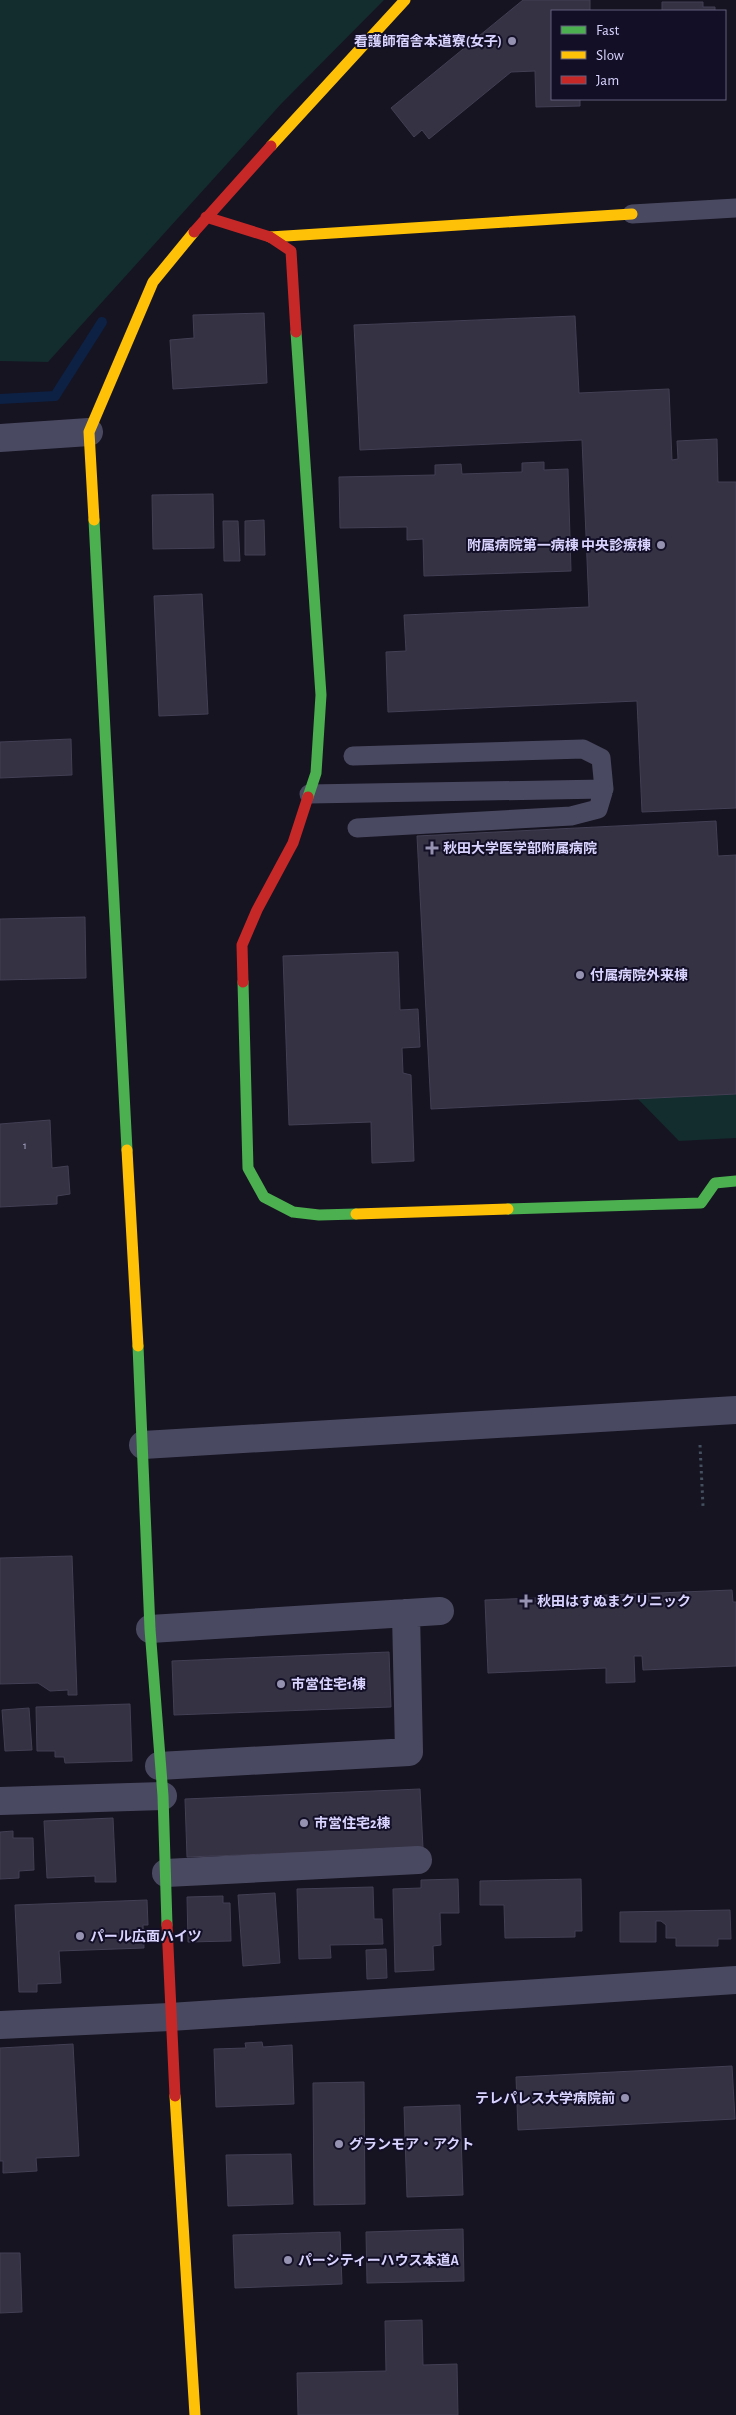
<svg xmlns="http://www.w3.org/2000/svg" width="736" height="2415" viewBox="0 0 736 2415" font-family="'Alegreya Sans','Noto Sans JP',sans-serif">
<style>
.green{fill:#132c2d}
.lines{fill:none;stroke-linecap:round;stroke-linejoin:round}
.stream{stroke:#0d2144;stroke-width:10}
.building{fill:#343243;stroke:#433f54}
.path{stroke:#44505f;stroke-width:3;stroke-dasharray:2.5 4;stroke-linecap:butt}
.lane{stroke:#4a4962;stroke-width:19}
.street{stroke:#4a4962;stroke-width:28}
.fast{stroke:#4caf50;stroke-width:11}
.slow{stroke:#ffc107;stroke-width:11}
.jam{stroke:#c62828;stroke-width:11}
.poi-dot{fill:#9591b1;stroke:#130f26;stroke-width:2}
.labels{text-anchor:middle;stroke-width:4;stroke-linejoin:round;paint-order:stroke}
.number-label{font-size:11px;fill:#b0acd0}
.poi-label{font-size:14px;font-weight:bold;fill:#d9d4ff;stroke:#130f26;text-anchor:start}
</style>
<rect width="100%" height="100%" fill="#161421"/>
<!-- green -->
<path class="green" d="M0 0H384L281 104 48 362 0 361Z
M736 1091V1138L679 1141 634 1095Z"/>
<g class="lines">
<!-- stream -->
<path class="stream" d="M0 399 55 396 102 322"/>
</g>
<!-- building -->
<path class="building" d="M523 0H590V11H552V99H580V106L536 107 535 71 511 72 429 139 422 130 414 137 391 108Z
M662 2H703V7H715V11H662Z
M264 313 267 383 173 389 170 340 194 338 193 315Z
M575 316 579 393 669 389 672 460 678 459 677 441 717 439 718 482H736V808L642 812 637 701 388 712 386 652 406 651 404 615 589 607 582 440 360 450 354 325Z
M544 462V470L568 469 571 571 424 576 423 539 407 540V527L340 528 339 477 435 475V465L461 464 462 474 522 472V463Z
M213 494 214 548 153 549 152 495Z
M264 520 265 555H245V521Z
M223 521H238L240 561H224Z
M202 594 208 714 159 716 154 596Z
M71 739 72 775 0 778V742Z
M716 821 718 856 736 855V1094L431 1109 417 836Z
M85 917 86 978 0 980V919Z
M398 952 400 1010 418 1009 420 1047 402 1048 403 1073 411 1075 414 1161 372 1163 371 1122 289 1125 283 956Z
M50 1120 52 1168 68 1166 70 1194 57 1196V1204L0 1207V1124Z
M72 1556 77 1695H68V1690L50 1691 38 1683 0 1684V1558Z
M732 1590 733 1602H736V1666L643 1670 642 1656H634L635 1682 606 1683V1668L488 1673 485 1600Z
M389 1652 391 1707 174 1715 172 1661Z
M130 1704 132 1761 65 1763 64 1757H55V1751H37L36 1707Z
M29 1708 32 1750 5 1751 2 1710Z
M420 1789 423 1848 187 1857 185 1799Z
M113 1818 116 1882H95V1876L47 1878 44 1821Z
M13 1831V1838H33L34 1870 19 1871V1878L0 1879V1832Z
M458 1879 459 1913H440L441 1945 433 1946 434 1970 395 1972 393 1889 421 1888V1880Z
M581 1879 582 1931H575V1937L505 1938 504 1905H480V1881Z
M373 1887 374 1919H382L383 1944 330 1945 331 1958 299 1959 297 1889Z
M275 1893 280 1963 243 1966 238 1895Z
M223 1896V1903H230L231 1941 188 1942 187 1897Z
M147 1900 148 1925H143L144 1948 59 1951 61 1983 37 1984V1992H19L15 1905Z
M730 1910 731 1939H718V1946H676V1938H666V1925L661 1921H656V1942H620V1912Z
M386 1949 387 1978 367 1979 366 1950Z
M262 2042 263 2047 292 2045 294 2104 216 2107 214 2049 246 2048 245 2043Z
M73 2044 79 2156 36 2158 37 2171 3 2173V2161H0V2048Z
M732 2066 735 2119 518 2130 516 2077Z
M364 2082 365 2204 314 2205 313 2083Z
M460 2105 463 2195 407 2197 404 2107Z
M291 2154 293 2204 228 2206 226 2155Z
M463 2229 464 2281 367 2283 366 2232Z
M340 2232 342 2284 235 2288 233 2235Z
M0 2253H20L22 2312 0 2313Z
M422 2320 423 2365 457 2364 458 2415H298L297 2373 386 2371 385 2321Z"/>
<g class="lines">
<!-- path -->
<path class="path" d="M700 1445 703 1506"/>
<!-- lane -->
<path class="lane" d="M632 214 736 208
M353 756 583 749 601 758 604 789 598 809 571 816 357 828
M309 794 604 789"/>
<!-- street -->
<path class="street" d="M0 438 89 432
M143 1445 736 1410
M150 1629 440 1611
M159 1766 409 1752 406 1613
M0 1801 163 1796
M166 1873 418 1860
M0 2025 170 2017 736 1980"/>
<!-- fast -->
<path class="fast" d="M296 332 321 695 316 773 308 797
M94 520 127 1150
M243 982 248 1168 264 1197 293 1212 319 1215 356 1214
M508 1209 701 1203 715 1183 736 1181
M138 1346 150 1629 163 1796 167 1925"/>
<!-- slow -->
<path class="slow" d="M271 146 405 0
M270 237 632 214
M94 520 89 432 153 282 194 232
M127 1150 138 1346
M356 1214 508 1209
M175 2096 195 2415"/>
<!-- jam -->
<path class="jam" d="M206 217 270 237 291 251 296 332
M194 232 271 146
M243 982 242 945 257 910 293 843 308 797
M167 1925 175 2096"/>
</g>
<!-- markers -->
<g class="poi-dot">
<circle cx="512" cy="41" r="5"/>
<circle cx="661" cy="545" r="5"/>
<path d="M429.5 840.5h5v5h5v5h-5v5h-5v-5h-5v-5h5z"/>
<circle cx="580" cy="975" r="5"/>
<path d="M523.5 1593.5h5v5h5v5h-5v5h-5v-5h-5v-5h5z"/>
<circle cx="281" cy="1684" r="5"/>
<circle cx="304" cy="1823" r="5"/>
<circle cx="80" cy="1936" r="5"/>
<circle cx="625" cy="2098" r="5"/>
<circle cx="339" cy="2144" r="5"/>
<circle cx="288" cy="2260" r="5"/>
</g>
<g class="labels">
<!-- number labels -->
<g class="number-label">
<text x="25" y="1149">1</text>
</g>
<!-- poi labels -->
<g class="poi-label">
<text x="502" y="46" text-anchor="end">看護師宿舎本道寮(女子)</text>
<text x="651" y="550" text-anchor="end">附属病院第一病棟 中央診療棟</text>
<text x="443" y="853">秋田大学医学部附属病院</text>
<text x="590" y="980">付属病院外来棟</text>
<text x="537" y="1606">秋田はすぬまクリニック</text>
<text x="291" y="1689">市営住宅1棟</text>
<text x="314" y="1828">市営住宅2棟</text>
<text x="90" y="1941">パール広面ハイツ</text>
<text x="615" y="2103" text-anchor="end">テレパレス大学病院前</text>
<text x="349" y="2149">グランモア・アクト</text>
<text x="298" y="2265">パーシティーハウス本道A</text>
</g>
</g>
<!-- legend -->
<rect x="551" y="10" width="175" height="90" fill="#130f26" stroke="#625e7d"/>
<rect x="561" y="26" width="25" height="8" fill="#4caf50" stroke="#625e7d"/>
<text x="596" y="35" font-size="15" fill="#d9d4ff">Fast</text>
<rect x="561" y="51" width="25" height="8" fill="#ffc107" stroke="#625e7d"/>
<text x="596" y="60" font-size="15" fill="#d9d4ff">Slow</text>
<rect x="561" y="76" width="25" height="8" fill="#c62828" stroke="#625e7d"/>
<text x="596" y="85" font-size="15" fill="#d9d4ff">Jam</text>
</svg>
